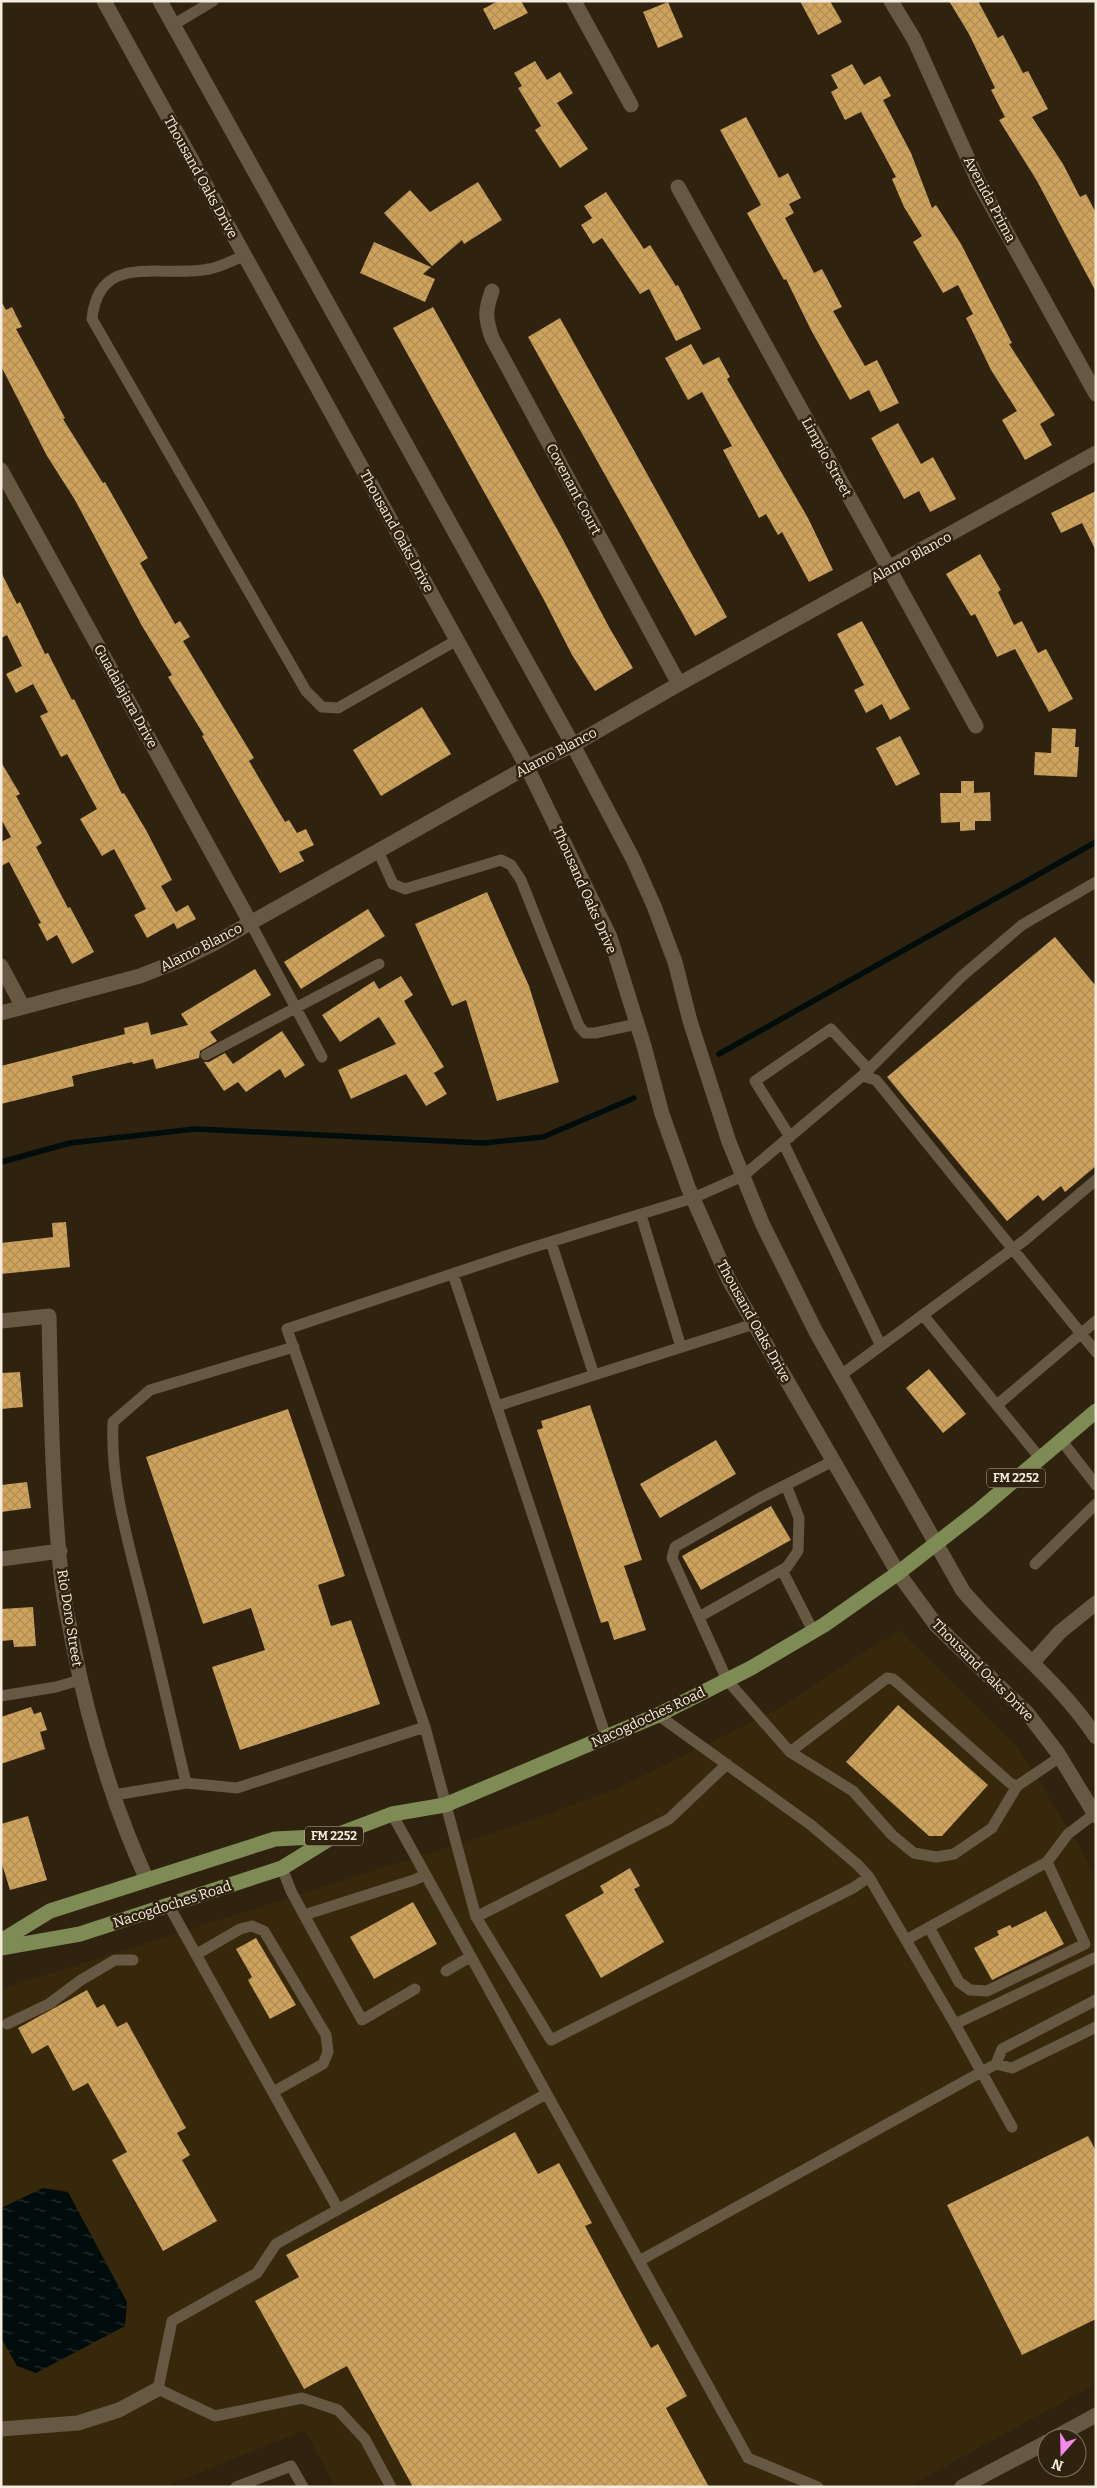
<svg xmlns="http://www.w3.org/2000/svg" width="1097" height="2488" viewBox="0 0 1097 2488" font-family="Bitter,serif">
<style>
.built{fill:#37270b}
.water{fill:url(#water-ripples)}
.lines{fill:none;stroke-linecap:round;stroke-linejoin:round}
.stream{stroke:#010c0d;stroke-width:5.5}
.building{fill:url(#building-cross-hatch)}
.service{stroke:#665842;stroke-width:11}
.minor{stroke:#665842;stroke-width:15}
.tertiary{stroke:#665842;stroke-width:15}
.secondary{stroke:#665842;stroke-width:15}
.primary{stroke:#7f8b55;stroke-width:15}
.labels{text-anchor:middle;stroke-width:5;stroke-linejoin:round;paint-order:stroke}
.shield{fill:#2f220e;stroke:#baafa1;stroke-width:1}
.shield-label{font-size:12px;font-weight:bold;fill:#f5ece0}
.street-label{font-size:14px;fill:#f5ece0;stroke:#2f220e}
</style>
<defs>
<pattern id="water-ripples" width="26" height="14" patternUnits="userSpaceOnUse" patternTransform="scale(1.25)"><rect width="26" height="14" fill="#010c0d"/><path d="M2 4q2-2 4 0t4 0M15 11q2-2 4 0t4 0" fill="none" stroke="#273030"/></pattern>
<pattern id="building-cross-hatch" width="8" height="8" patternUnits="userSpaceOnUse" patternTransform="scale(1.25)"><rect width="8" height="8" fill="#cfa35c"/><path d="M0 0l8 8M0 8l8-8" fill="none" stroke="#ae8c56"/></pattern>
</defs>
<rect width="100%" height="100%" fill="#2f220e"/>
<!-- built -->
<path class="built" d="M899 1630 1017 1746 1078 1843 1096 1878V2384L908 2487H335L305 2430 165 2487H1V1989L508 1828 616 1789 779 1708Z"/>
<!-- water -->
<path class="water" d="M43 2188 68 2192 127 2302 125 2326 36 2373 17 2366 1 2338V2208Z"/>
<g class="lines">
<!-- stream -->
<path class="stream" d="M719 1054 1096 842
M1 1162 70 1143 195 1129 483 1143 543 1137 634 1098"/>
</g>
<!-- building -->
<path class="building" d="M498 1H521L528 13 494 30 483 9Z
M800 1H830L842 22 818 35Z
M949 1H978L998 38 1003 35 1023 73 1028 71 1048 109 1032 117 1063 164 1080 197 1086 194 1096 213V292L1037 181 999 120 1005 117 991 90 995 88 969 34Z
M668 2 683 37 658 48 643 12Z
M535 61 547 80 560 72 573 93 557 103 588 149 560 168 535 130 541 126 518 88 522 86 514 73Z
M852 64 864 85 880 76 891 96 883 100 911 153 932 208 936 205 961 244 1012 343 1009 344 1055 415 1040 424 1052 445 1025 460 1002 420 1017 411 991 370 966 318 973 314 958 285 943 293 913 242 922 236 904 207 892 179 896 177 861 112 845 120 831 92 838 88 831 75Z
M746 117 779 178 788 173 801 198 789 204 794 213 785 218 814 273 822 269 842 307 833 311 865 366 877 360 899 403 880 412 869 390 850 400 811 330 786 279 784 280 747 213 761 205 720 130Z
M478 182 502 220 464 244 462 240 432 266 384 213 410 190 430 212Z
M606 192 644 249 650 245 676 286 678 285 701 329 676 341 649 289 640 294 602 238 593 244 581 225 592 218 584 206Z
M374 242 431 267 423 274 435 279 425 302 360 273Z
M1 301 6 310 12 307 22 327 16 329 65 418 63 419 103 483 105 482 148 558 140 563 175 624 180 621 190 637 183 641 254 758 249 761 285 822 289 820 297 833 306 829 314 845 299 852 304 861 280 873 202 736 204 735 168 677 172 675 142 626 75 500 47 456 1 366Z
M433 307 562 538 609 627 633 668 595 691 572 655 543 598 393 328Z
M560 318 727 617 695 636 528 337Z
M691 344 703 365 719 357 730 377 727 379 808 518 833 570 809 582 782 532 778 535 766 514 759 518 723 450 732 446 702 392 688 400 665 358Z
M898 423 921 464 933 457 956 499 930 512 919 491 904 499 871 438Z
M1096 491V551L1082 523 1061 533 1051 513Z
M980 554 1001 590 998 592 1014 625 1022 621 1038 653 1046 649 1073 699 1049 712 1015 649 997 657 975 614 971 616 946 574Z
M1 572 17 604 20 602 45 654 48 653 72 700 74 699 122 794 124 793 146 830 172 880 161 886 176 912 188 905 196 919 177 929 174 923 147 938 134 915 146 909 114 849 102 856 80 819 97 809 67 754 61 757 40 716 48 712 33 684 16 693 6 674 22 666 7 635 1 638Z
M862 621 910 709 890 720 882 704 866 713 854 690 864 685 837 634Z
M422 707 451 754 381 796 353 750Z
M1052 728 1076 729 1075 747H1079L1077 777 1034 775 1035 752 1051 753Z
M900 736 920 774 896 786 876 748Z
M1 762 20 794 16 796 42 843 36 847 68 908 70 907 94 952 72 964 57 935 47 941 38 924 41 923 9 862 1 866V842L11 837 1 819Z
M961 781H974V793L990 792 991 821H975V830L960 831V822L941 823 940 793H961Z
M487 892 529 986 559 1082 497 1101 466 1000 452 1006 415 924Z
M368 909 385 936 301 989 284 962Z
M1055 937 1096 986V1166L1065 1192 1061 1186 1043 1201 1038 1195 1007 1221 887 1077Z
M255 969 271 995 210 1032 217 1041 200 1051 199 1058 156 1069 153 1059 133 1064 132 1062 72 1076 74 1086 1 1104V1066L125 1034 124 1028 148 1022 151 1035 188 1025 181 1014Z
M401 976 413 995 404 1001 444 1067 434 1073 447 1094 426 1106 406 1074 351 1099 338 1070 396 1044 379 1017 340 1042 322 1015 374 981 379 989Z
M282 1031 305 1065 285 1078 280 1069 246 1092 238 1082 224 1091 204 1062H209L225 1053 233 1064Z
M66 1222 70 1267 1 1274V1243L53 1237 52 1223Z
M929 1369 966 1414 943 1433 906 1388Z
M20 1372 23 1407 1 1409V1373Z
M590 1405 642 1560 624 1566 646 1630 614 1640 608 1621 601 1623 537 1430 543 1428 541 1421Z
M288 1409 345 1576 318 1585 331 1626 351 1620 380 1704 240 1750 212 1667 265 1650 251 1608 203 1624 146 1457Z
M716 1440 736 1474 660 1518 640 1484Z
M27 1482 31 1508 1 1512V1485Z
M771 1506 791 1540 701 1590 682 1556Z
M33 1607 36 1646 14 1647 13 1640 1 1641V1609Z
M898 1705 988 1785 942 1836H929L846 1762Z
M31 1707 34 1714 41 1712 47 1730 40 1732 45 1749 1 1764V1717Z
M28 1816 47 1880 10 1890 1 1861V1824Z
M630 1868 640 1886 634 1889 664 1942 601 1978 565 1915 604 1893 600 1886Z
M413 1902 437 1944 374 1979 350 1937Z
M1046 1911 1064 1944 992 1980 974 1948 999 1935 997 1931 1010 1925 1012 1928Z
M256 1938 296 2005 270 2019 248 1980 252 1977 236 1949Z
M87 1990 97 2008 104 2004 117 2027 127 2022 186 2128 177 2133 190 2155 182 2160 217 2221 163 2251 112 2160 127 2152 88 2083 73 2091 48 2045 32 2054 18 2028Z
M515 2132 538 2174 559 2163 592 2223 585 2226 651 2348 658 2344 687 2396 666 2408 709 2487H413L347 2366 304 2389 255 2301 299 2277 286 2255Z
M1088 2136 1096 2151V2319L1022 2355 947 2205Z"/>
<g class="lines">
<!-- service -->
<path class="service" d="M173 25 213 1
M244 256C233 260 221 267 209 269 162 279 99 250 92 319L306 691 322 707 338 708 457 640
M378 851 393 884 405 889 501 860 511 865 521 880 579 1026 585 1033H595L637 1024
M250 922 322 1057
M206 1055 379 964
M862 1076 961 977 1022 925 1096 882
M790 1137 755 1081 831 1029 869 1070
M783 1142 881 1346
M641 1215 681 1347
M551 1242 594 1375
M453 1274 606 1737
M923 1315 1040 1458
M841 1375 1025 1240 1096 1180
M997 1405 1096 1321
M497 1406 754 1324
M1061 1440 1096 1485
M833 1461 760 1498 675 1547 672 1558 727 1680 790 1752 853 1791 892 1835 914 1853 936 1857 954 1854 992 1828 1017 1786
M1035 1564 1096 1504
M782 1570 813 1631
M699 1617 787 1567 798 1551 799 1518 786 1485
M1 1696 56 1687 80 1680
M658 1715 811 1825 858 1865 869 1877 955 2024 1012 2127
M790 1752 887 1678 893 1679 899 1684 1010 1783 1017 1786 1060 1757
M727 1764 669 1819 476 1917 551 2040 853 1888 869 1877
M186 1783C172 1724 159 1664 144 1605 129 1545 110 1484 113 1422L150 1390 294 1347
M114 1795 186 1783 237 1788 425 1727
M392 1814 748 2458 818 2487
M282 1868 291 1891 304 1915 414 1880 425 1875
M169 1906 338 2209
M304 1915 362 2020 415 1989
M476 1917 425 1727 287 1329 524 1250 693 1198 743 1176 862 1076 876 1080 1096 1352
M929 1927 959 1982 970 1990 987 1991 1085 1944 1047 1862
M906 1940 1047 1862 1068 1834 1094 1814
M197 1954 240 1929 252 1926 264 1931 326 2035 328 2052 323 2064 273 2092
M446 1971 470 1957
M7 2024 49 2004 81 1980 115 1960H133
M955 2024 1094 1958
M996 2064 1002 2049 1096 2000
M639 2261 996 2064 1012 2068 1096 2027
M236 2487 291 2466 303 2487
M391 2487 365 2439 338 2410 302 2398 215 2416 158 2389 172 2321 257 2273 276 2244 546 2094"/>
<!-- minor -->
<path class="minor" d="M574 1 631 105
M891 1 914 39 978 181 1096 394
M678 187 976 726
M492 291C485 311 485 317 492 338L679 684
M1 470 250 922
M1 966 23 1007
M1 1013 140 976 178 961 213 944 527 767 573 745 679 684 1096 453
M1 1321 49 1316C51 1405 52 1495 62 1583 64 1602 69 1621 72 1639 88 1722 112 1803 147 1880
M1 1559 60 1551
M1033 1662 1060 1632 1096 1603
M1 2429 78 2423 119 2410 158 2389"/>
<!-- tertiary -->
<path class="tertiary" d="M1054 2438 1096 2415
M962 2487 1047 2442"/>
<!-- secondary -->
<path class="secondary" d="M104 1 527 767 610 937 644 1046 662 1114 688 1187 729 1280 898 1573 936 1625 1028 1714 1057 1752 1096 1816
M160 1 573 745 633 859 654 906 675 962 690 1021 729 1142 762 1223 816 1332 963 1591C1007 1643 1058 1680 1096 1737"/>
<!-- primary -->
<path class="primary" d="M334 1836 392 1814 445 1805 658 1715 751 1668 824 1625 898 1573 978 1511 1096 1411
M1 1941 50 1911 275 1839 334 1836 282 1868 80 1934 1 1948"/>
</g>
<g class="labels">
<!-- shield labels -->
<g class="shield">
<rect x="987" y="1468.5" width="58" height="19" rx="4"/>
<rect x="305" y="1826.5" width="58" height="19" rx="4"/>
</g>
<g class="shield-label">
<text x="1016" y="1482">FM 2252</text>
<text x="334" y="1840">FM 2252</text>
</g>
<!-- street labels -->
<g class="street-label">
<text transform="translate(201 177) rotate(61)" y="5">Thousand Oaks Drive</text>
<text transform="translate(990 199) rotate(62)" y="5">Avenida Prima</text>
<text transform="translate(827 457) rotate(61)" y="5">Limpio Street</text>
<text transform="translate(574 489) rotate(62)" y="5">Covenant Court</text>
<text transform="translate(397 531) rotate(61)" y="5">Thousand Oaks Drive</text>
<text transform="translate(911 557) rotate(-29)" y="5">Alamo Blanco</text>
<text transform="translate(126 696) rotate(61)" y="5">Guadalajara Drive</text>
<text transform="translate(556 752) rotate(-28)" y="5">Alamo Blanco</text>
<text transform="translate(585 890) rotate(66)" y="5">Thousand Oaks Drive</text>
<text transform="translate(201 947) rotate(-27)" y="5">Alamo Blanco</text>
<text transform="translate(754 1321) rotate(61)" y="5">Thousand Oaks Drive</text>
<text transform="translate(70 1618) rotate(81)" y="5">Rio Doro Street</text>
<text transform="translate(983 1670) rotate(45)" y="5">Thousand Oaks Drive</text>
<text transform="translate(648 1717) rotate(-25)" y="5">Nacogdoches Road</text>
<text transform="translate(172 1904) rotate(-18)" y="5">Nacogdoches Road</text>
</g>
</g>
<!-- border -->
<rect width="1097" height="2488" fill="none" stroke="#f5ece0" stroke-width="5"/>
<!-- north arrow -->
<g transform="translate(1062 2453) rotate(200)"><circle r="24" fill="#2f220e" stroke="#7e7362"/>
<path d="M0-4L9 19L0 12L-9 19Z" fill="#f589ee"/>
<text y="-8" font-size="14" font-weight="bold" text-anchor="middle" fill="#f5ece0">N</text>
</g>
</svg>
